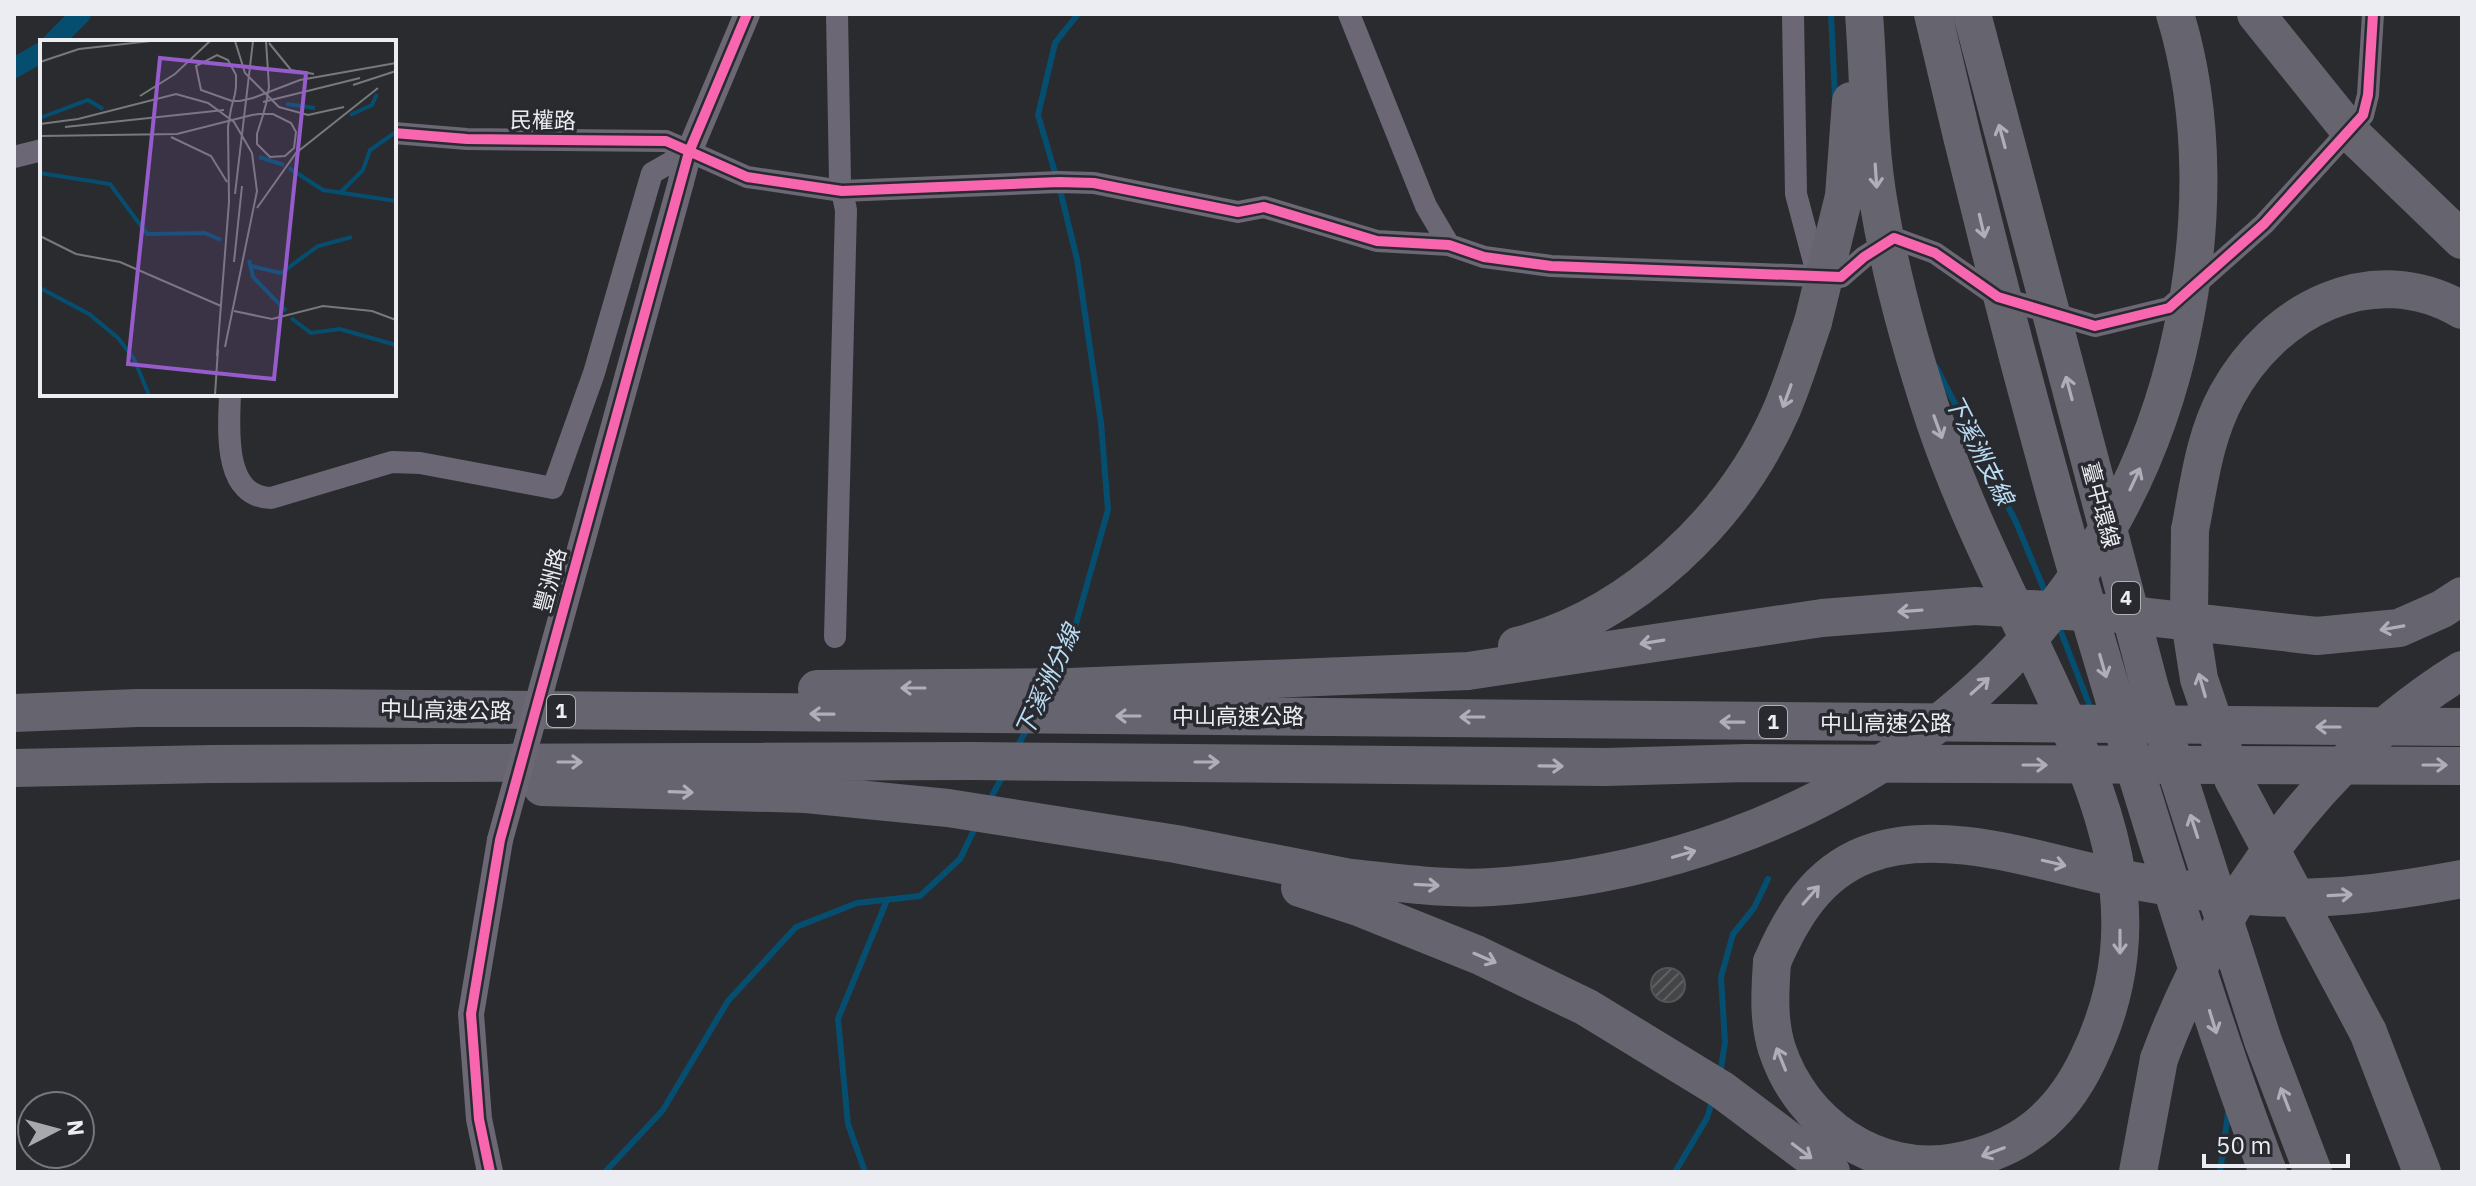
<svg xmlns="http://www.w3.org/2000/svg" width="2476" height="1186" viewBox="0 0 2476 1186" font-family="'IBM Plex Sans','Noto Sans TC',sans-serif">
<style>
.lines{fill:none;stroke-linecap:round;stroke-linejoin:round}
.stream{stroke:#064e70;stroke-width:6}
.canal{stroke:#064e70;stroke-width:20}
.building{fill:url(#building-hatch);stroke:#535557;stroke-width:2}
.minor{stroke:#6b6775;stroke-width:22}
.tertiary{stroke:#6b6775;stroke-width:26}
.motorway{stroke:#66646f;stroke-width:38}
.tertiary-bridge{stroke:#6b6775;stroke-width:26}
.motorway-bridge{stroke:#66646f;stroke-width:38}
.cycleway-casing{stroke:#282a30;stroke-width:15}
.cycleway{stroke:#f766af;stroke-width:10}
.oneway{stroke:#b0afb7}
.labels{text-anchor:middle;stroke-width:7;stroke-linejoin:round;paint-order:stroke}
.shield{fill:#282a30;stroke:#b1b2b8;stroke-width:2}
.shield-label{font-size:20px;font-weight:bold;fill:#ecedf2}
.street-label{font-size:22px;fill:#ecedf2;stroke:#282a30}
.water-label{font-size:24px;font-style:italic;fill:#badcf3;stroke:#282a30}
.inset-river{fill:none;stroke:#064e70;stroke-width:4}
.inset-road{fill:none;stroke:#78797c;stroke-width:2}
.view{fill:#975ccc;fill-opacity:0.15;stroke:#975ccc;stroke-width:4}
.inset-edge{fill:none;stroke:#ecedf2;stroke-width:4}
</style>
<defs>
<pattern id="building-hatch" width="6" height="6" patternUnits="userSpaceOnUse" patternTransform="scale(2)"><rect width="6" height="6" fill="#434547"/><path d="M-1 1l2-2M0 6l6-6M5 7l2-2" fill="none" stroke="#5e6062"/></pattern>
</defs>
<rect width="100%" height="100%" fill="#2a2b2e"/>
<g class="lines">
<!-- stream -->
<path class="stream" d="M1831 14 1835 97
M1056 176 1038 115 1055 43 1078 14
M1936 367 2016 522 2046 594
M2061 632 2091 709
M1055 674 1070 645 1108 510 1101 423 1077 259 1059 186
M1016 749 1028 727
M989 802 1004 773
M1720 1075 1725 1042 1721 977 1733 934 1754 908 1768 879
M605 1172 663 1110 728 1001 796 927 857 903 920 896 960 859 976 826
M865 1172 848 1124 838 1019 887 900
M1675 1172 1707 1118 1712 1101
M2220 1172 2228 1113"/>
<!-- canal -->
<path class="canal" d="M53 42 81 14
M14 68 42 52"/>
</g>
<!-- building -->
<path class="building" d="M1651 985a17 17 0 1 1 34 0a17 17 0 1 1-34 0Z"/>
<g class="lines">
<!-- minor -->
<path class="minor" d="M1349 14 1426 206 1449 245
M1793 14 1796 194 1818 277
M394 133 467 139 666 141 747 177 842 191 1059 182 1094 183 1238 212 1264 207 1377 241 1449 245 1484 257 1551 266 1841 277 1864 257 1894 238 1935 253 1998 297 2095 326 2169 308 2264 224 2363 115 2368 95 2373 14
M14 157 42 150
M230 394C229 427 222 497 271 498L392 462 420 463 553 488 594 373 652 173 689 152
M835 637 846 210 840 181 837 14"/>
<!-- tertiary -->
<path class="tertiary" d="M681 182 689 152 747 14
M490 1172 479 1119 471 1014 500 840"/>
<!-- motorway -->
<path class="motorway" d="M2190 530C2199 484 2204 437 2227 395 2273 310 2372 258 2462 310
M1517 646C1633 616 1735 518 1782 409 1794 381 1803 351 1813 322
M817 689 1070 687 1468 671 1822 618 1975 606 2121 614 2317 636 2399 628 2442 609 2462 596
M14 713 137 708H304L2462 727
M14 768 212 764 973 761 1606 767 1747 763 2462 766
M542 787 806 794 948 808 1176 844 1350 878
M1300 888 1361 908 1478 955 1586 1007 1722 1090 1831 1172
M1772 962C1792 916 1817 874 1865 855 1935 827 2030 858 2099 874 2152 885 2209 894 2262 897 2329 901 2397 891 2462 879
M2368 1032 2422 1172
M2138 1172 2159 1059"/>
<!-- tertiary-bridge -->
<path class="tertiary-bridge" d="M500 840 681 182"/>
<!-- motorway-bridge -->
<path class="motorway-bridge" d="M1933 14C1994 278 2064 539 2144 798 2183 924 2221 1049 2268 1172
M1972 14 2150 688 2263 1041 2313 1172
M2256 14 2354 136 2462 240
M1813 322 1844 196 1851 101
M2190 530 2189 615 2199 679 2233 779 2368 1032
M1350 878C1396 882 1445 890 1492 887 1821 866 2112 665 2182 332 2204 229 2206 115 2175 14
M1772 962C1770 991 1768 1020 1777 1049 1801 1123 1877 1177 1956 1162 2019 1150 2060 1118 2088 1059 2159 913 2100 791 2037 657 2001 580 1962 502 1935 422 1912 352 1891 278 1879 205 1868 143 1869 77 1864 14
M2159 1059C2216 905 2321 757 2462 670"/>
<!-- cycleway casing -->
<g class="cycleway-casing">
<path id="cycleway" d="M394 133 467 139 666 141 747 177 842 191 1059 182 1094 183 1238 212 1264 207 1377 241 1449 245 1484 257 1551 266 1841 277 1864 257 1894 238 1935 253 1998 297 2095 326 2169 308 2264 224 2363 115 2368 95 2373 14
M490 1172 479 1119 471 1014 500 840 689 152 747 14"/>
</g>
<!-- cycleway -->
<use href="#cycleway" class="cycleway"/>
</g>
<!-- one-way arrows -->
<defs><path id="oneway-shaft" d="M-6 0H5M1.5-3L5.5 0L1.5 3" fill="none" stroke-width="1.6" stroke-linecap="round" stroke-linejoin="round" transform="scale(2)"/></defs>
<g class="oneway">
<use href="#oneway-shaft" transform="translate(2002 136) rotate(-105)"/>
<use href="#oneway-shaft" transform="translate(1876 176) rotate(86)"/>
<use href="#oneway-shaft" transform="translate(1982 226) rotate(77)"/>
<use href="#oneway-shaft" transform="translate(2069 388) rotate(-105)"/>
<use href="#oneway-shaft" transform="translate(1787 396) rotate(110)"/>
<use href="#oneway-shaft" transform="translate(1938 427) rotate(70)"/>
<use href="#oneway-shaft" transform="translate(2135 479) rotate(-65)"/>
<use href="#oneway-shaft" transform="translate(1910 611) rotate(176)"/>
<use href="#oneway-shaft" transform="translate(2392 628) rotate(170)"/>
<use href="#oneway-shaft" transform="translate(1652 642) rotate(171)"/>
<use href="#oneway-shaft" transform="translate(2103 666) rotate(74)"/>
<use href="#oneway-shaft" transform="translate(2202 685) rotate(-106)"/>
<use href="#oneway-shaft" transform="translate(1980 686) rotate(-42)"/>
<use href="#oneway-shaft" transform="translate(913 688) rotate(180)"/>
<use href="#oneway-shaft" transform="translate(822 714) rotate(-179)"/>
<use href="#oneway-shaft" transform="translate(1128 716) rotate(-180)"/>
<use href="#oneway-shaft" transform="translate(1472 717) rotate(-180)"/>
<use href="#oneway-shaft" transform="translate(1732 722) rotate(-179)"/>
<use href="#oneway-shaft" transform="translate(2328 727) rotate(-180)"/>
<use href="#oneway-shaft" transform="translate(570 762)"/>
<use href="#oneway-shaft" transform="translate(1207 762)"/>
<use href="#oneway-shaft" transform="translate(2035 765)"/>
<use href="#oneway-shaft" transform="translate(2435 765)"/>
<use href="#oneway-shaft" transform="translate(1551 766) rotate(1)"/>
<use href="#oneway-shaft" transform="translate(681 792) rotate(2)"/>
<use href="#oneway-shaft" transform="translate(2194 826) rotate(-108)"/>
<use href="#oneway-shaft" transform="translate(1684 854) rotate(-16)"/>
<use href="#oneway-shaft" transform="translate(2054 863) rotate(13)"/>
<use href="#oneway-shaft" transform="translate(1427 885) rotate(3)"/>
<use href="#oneway-shaft" transform="translate(1811 895) rotate(-49)"/>
<use href="#oneway-shaft" transform="translate(2340 895) rotate(-3)"/>
<use href="#oneway-shaft" transform="translate(2120 942) rotate(90)"/>
<use href="#oneway-shaft" transform="translate(1485 958) rotate(23)"/>
<use href="#oneway-shaft" transform="translate(2213 1022) rotate(73)"/>
<use href="#oneway-shaft" transform="translate(1781 1059) rotate(-112)"/>
<use href="#oneway-shaft" transform="translate(2285 1099) rotate(-111)"/>
<use href="#oneway-shaft" transform="translate(1802 1151) rotate(37)"/>
<use href="#oneway-shaft" transform="translate(1993 1152) rotate(159)"/>
</g>
<g class="labels">
<!-- shield labels -->
<g class="shield">
<rect x="2112" y="582" width="28" height="32" rx="6"/>
<rect x="547" y="695" width="28" height="32" rx="6"/>
<rect x="1759" y="706" width="28" height="32" rx="6"/>
</g>
<g class="shield-label">
<text x="2126" y="605">4</text>
<text x="561" y="718">1</text>
<text x="1773" y="729">1</text>
</g>
<!-- street labels -->
<g class="street-label">
<text transform="translate(543 120) rotate(1)" y="8">民權路</text>
<text transform="translate(2101 505) rotate(75)" y="8">臺中環線</text>
<text transform="translate(550 580) rotate(-75)" y="8">豐洲路</text>
<text transform="translate(446 710) rotate(1)" y="8">中山高速公路</text>
<text x="1238" y="724">中山高速公路</text>
<text x="1886" y="731">中山高速公路</text>
</g>
<!-- water labels -->
<g class="water-label">
<text transform="translate(1979 450) rotate(63)" y="8">下溪洲支線</text>
<text transform="translate(1048 681) rotate(-65)" y="8">下溪洲分線</text>
</g>
</g>
<!-- overview -->
<g transform="translate(40 40)">
<rect width="356" height="356" fill="#2a2b2e"/>
<path class="inset-river" d="M246 64 275 68M310 75 332 65 337 54M0 78 48 60 63 69M219 117 244 125M249 128 283 150 356 161M0 133 70 144 107 194 165 193 181 200M299 154 323 130 330 110 356 92M209 220 213 237 246 271M211 226 241 233 278 206 312 197M0 248 49 274 78 298 94 319 109 355M251 278 271 293 300 289 356 305"/>
<path class="inset-road" d="M195 1 205 33 239 67 268 75 304 67M229 3 251 30 274 34M0 22 39 9 111 1M313 45 356 31M100 56 135 34 170 1M223 62 320 38M0 84 38 79 136 54 168 63 194 82 212 113 217 151 185 307M25 87 184 70M0 96 137 94 212 75 219 74H233L251 83 256 92 254 108 245 116 230 117 217 104V94L223 75 226 64 229 47 226 1M131 97 171 116 187 142M195 154 213 1M217 168 256 113 338 48M0 196 36 214 80 222 181 266M194 222 202 146M194 271 232 279 283 266 332 271 356 280M177 316 189 162 188 87 191 69 195 54 196 46V35L188 20 177 15 156 26 161 50 192 61H200L213 58 260 40 356 23M175 355 178 309"/>
<path class="view" d="M120 18 266 33 234 339 88 324Z"/>
<rect width="356" height="356" class="inset-edge"/>
</g>
<!-- border -->
<rect width="2476" height="1186" fill="none" stroke="#ecedf2" stroke-width="32"/>
<!-- north arrow -->
<g transform="translate(56 1130) rotate(84)"><circle r="38" fill="#282a30" stroke="#76787e" stroke-width="2"/>
<path d="M0-6L14 30L0 20L-14 30Z" fill="#a8a9ad"/>
<text y="-12" font-size="22" font-weight="bold" text-anchor="middle" fill="#ecedf2">N</text>
</g>
<!-- scale -->
<path d="M2204 1154v12h144v-12" fill="none" stroke="#ecedf2" stroke-width="4"/>
<text x="2216" y="1154" font-size="24" fill="#ecedf2" stroke="#282a30" stroke-width="6" paint-order="stroke">50 m</text>
</svg>
